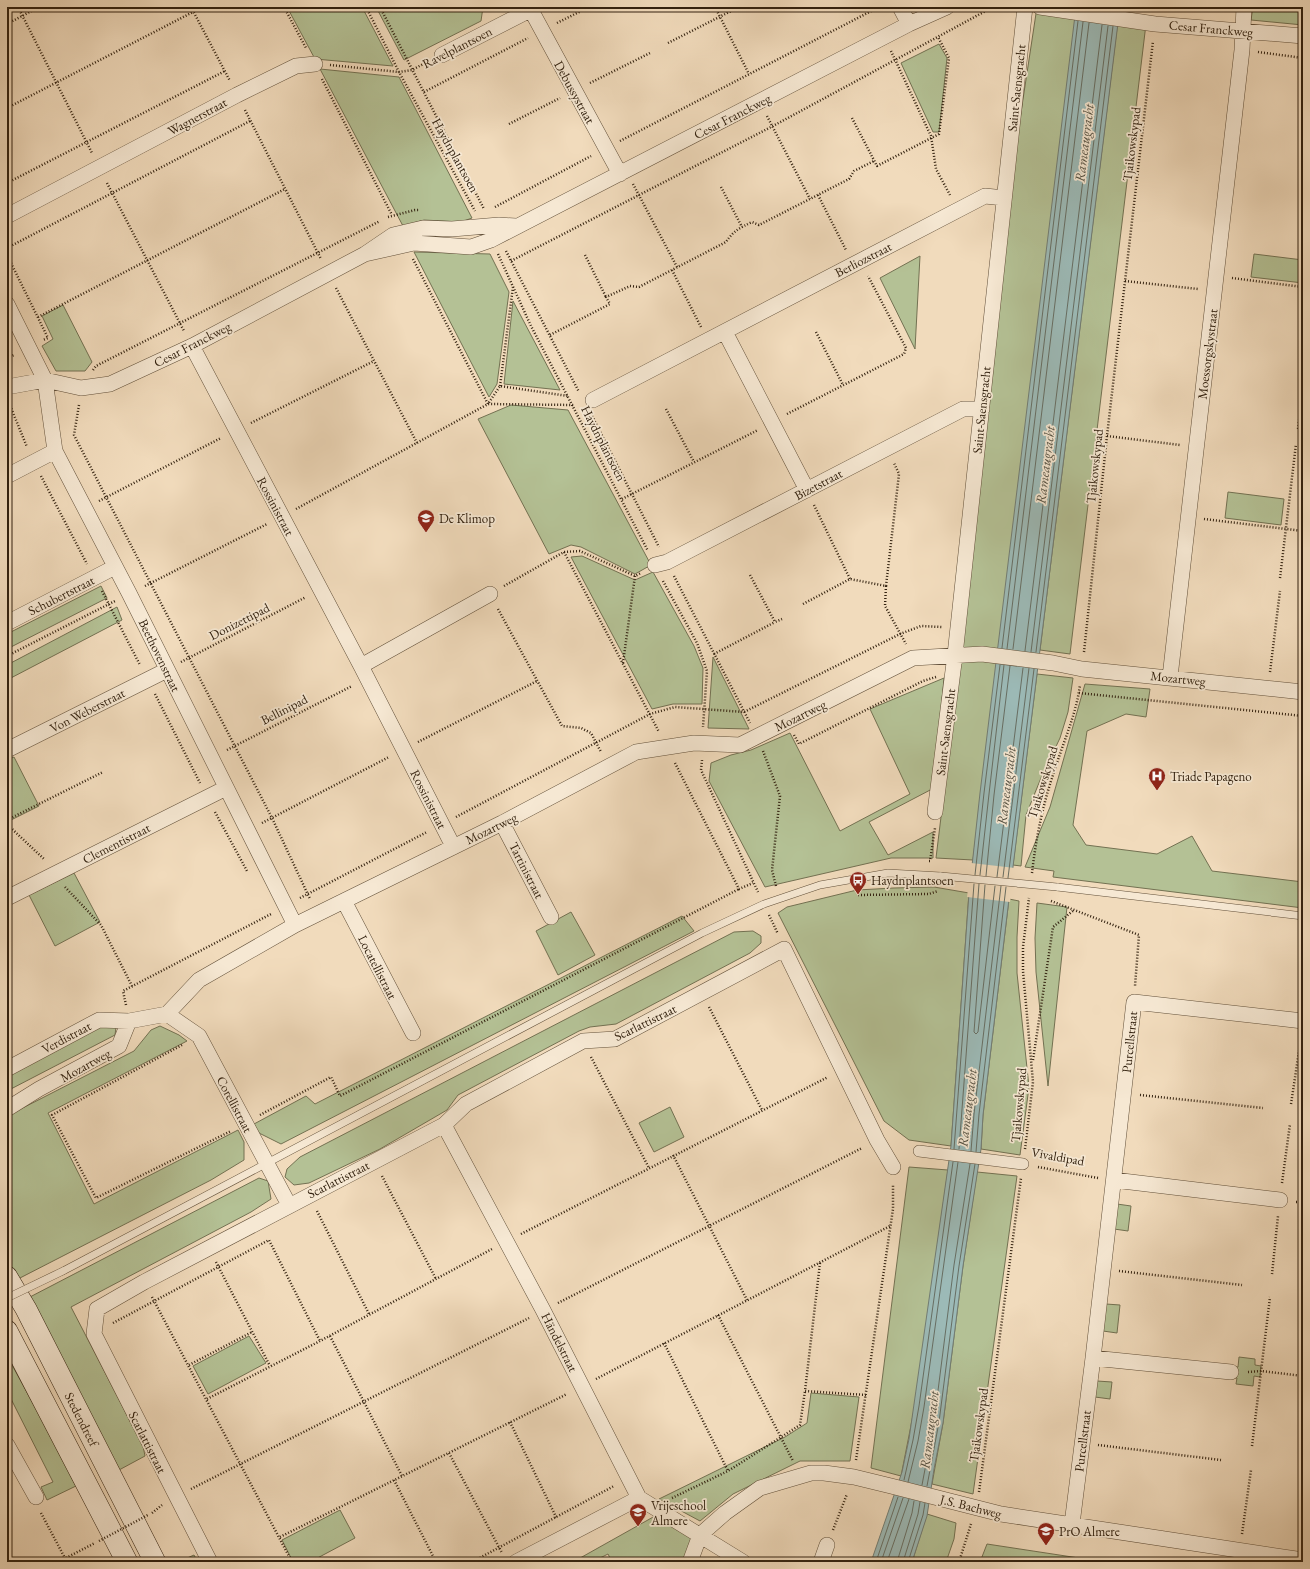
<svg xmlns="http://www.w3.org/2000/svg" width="1310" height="1569" viewBox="0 0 1310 1569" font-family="'EB Garamond',serif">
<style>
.green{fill:#b4c195;stroke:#737152}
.water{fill:#9cbab7;stroke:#727d74}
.pier{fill:#f1dbbc}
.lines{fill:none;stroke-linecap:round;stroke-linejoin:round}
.shore{stroke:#676e63;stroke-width:1}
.service-casing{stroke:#62503a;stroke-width:8}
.pedestrian-casing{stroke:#62503a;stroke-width:12}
.minor-casing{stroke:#62503a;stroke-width:16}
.secondary-casing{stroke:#32210f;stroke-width:22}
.path{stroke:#32210f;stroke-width:2.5;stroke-dasharray:1 2;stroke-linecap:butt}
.service{stroke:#f6e8d3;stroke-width:7}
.pedestrian{stroke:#f6e8d3;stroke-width:11}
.minor{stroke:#f6e8d3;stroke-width:15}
.secondary{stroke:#f6e8d3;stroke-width:21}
.service-bridge-casing{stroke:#62503a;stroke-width:8;stroke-linecap:butt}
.path-bridge{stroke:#32210f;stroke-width:2.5;stroke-dasharray:1 2;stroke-linecap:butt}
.service-bridge{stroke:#f6e8d3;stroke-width:7}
.labels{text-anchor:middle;stroke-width:3.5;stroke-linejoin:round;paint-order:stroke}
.street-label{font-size:13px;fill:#32210f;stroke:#f6e8d3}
.poi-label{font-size:13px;fill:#32210f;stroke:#f6e8d3;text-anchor:start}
.water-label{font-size:14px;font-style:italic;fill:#524f41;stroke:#f6e8d3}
</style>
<rect width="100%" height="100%" fill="#f1dbbc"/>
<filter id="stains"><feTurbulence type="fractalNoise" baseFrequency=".005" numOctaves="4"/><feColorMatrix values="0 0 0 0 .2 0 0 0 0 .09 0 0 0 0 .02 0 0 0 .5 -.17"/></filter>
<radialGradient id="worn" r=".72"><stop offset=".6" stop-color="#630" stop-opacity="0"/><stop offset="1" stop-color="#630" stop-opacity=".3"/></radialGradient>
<!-- green -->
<path class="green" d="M287 7H362L393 66 315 59Z
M376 7H483L481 21 404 60Z
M1037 7H1078L973 860 936 858 965 620 1015 152Z
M1253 7H1303V25L1251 20Z
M1118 20 1146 24 1070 654 1040 650Z
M939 44 947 58 939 132H933L901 63Z
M320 69 399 77 472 218 461 222 424 220 403 226Z
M414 252 490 254 509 292 497 384 489 397Z
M1254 254 1303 260V283L1251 277Z
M920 256 915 349 880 278Z
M513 301 560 390 504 384Z
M63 305 92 362 85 371H56L42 346 53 339 42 316Z
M511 405 568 410 651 565 635 574 581 547 571 545 549 554 478 419Z
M1228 492 1284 499 1281 525 1225 518Z
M582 556 635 580 653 572 694 646 703 668 702 704H673L652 709 571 557Z
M101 586 107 598 7 649V634Z
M117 607 122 620 7 680V665Z
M713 657 749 729 708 728Z
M1037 674 1073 678 1068 712 1060 738 1041 778 1026 815 1021 866 1013 865Z
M944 678 934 788 869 822 888 855 933 832V858H891L765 887 709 781 711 763 731 755 751 750 790 733 840 831 910 794 870 709Z
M1085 684 1150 689 1146 717 1126 714 1087 731 1073 825 1086 845 1157 854 1192 836 1212 871 1303 882V908L1053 877 1054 871 1025 867 1050 807Z
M14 757 39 806 7 822V760Z
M74 873 100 922 55 946 29 895Z
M934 887 969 893 951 1146 909 1140 884 1121 778 913 787 907 857 890 894 888Z
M1009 899 1019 901 1017 937V973L1029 1087 1020 1155 981 1149 983 1115Z
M1037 903 1067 907 1048 1086 1036 972 1035 938Z
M571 912 595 955 558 975 536 931Z
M682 916 694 931 281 1144 259 1133 254 1124 306 1096 315 1104Z
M753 931 761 936V943L750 953 616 1024 590 1027 579 1031 458 1095 447 1110 380 1149 309 1183 294 1185 285 1177 287 1169 300 1157 734 932Z
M108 1020 116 1027 115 1035 7 1091V1073Z
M160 1026 179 1035 187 1041 48 1113 94 1204 238 1130 244 1142V1160L211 1180 18 1279 7 1258V1116L134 1051 151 1030Z
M670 1107 684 1137 654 1152 639 1123Z
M909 1167 948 1170 915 1405 901 1476 871 1468Z
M977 1172 1017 1176 973 1494 932 1484 943 1423 963 1266Z
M259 1178 268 1181 271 1199 251 1212 71 1307 143 1446 145 1456 119 1470 28 1298Z
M1117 1204 1131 1206 1128 1231 1114 1229Z
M1106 1304 1120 1305 1117 1333 1103 1331Z
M249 1336 266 1363 208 1394 193 1366Z
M7 1356 40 1416 76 1486 47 1500 41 1487 53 1482 7 1391Z
M1239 1357 1255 1359V1365L1261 1366 1260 1377 1254 1376 1253 1386 1236 1384 1237 1378 1231 1377 1232 1367H1238Z
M1097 1381 1112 1382 1110 1399 1095 1397Z
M811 1393 859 1397 850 1461H800L733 1494 700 1521 659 1499 785 1437 807 1423Z
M340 1510 355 1538 310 1562H293L282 1540Z
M927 1514 956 1523 954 1539 946 1562H912Z
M655 1516 693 1537 683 1562H612L608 1554 592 1562H573Z
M987 1544 1092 1560V1562H980Z
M194 1555 198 1562H178Z"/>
<!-- water -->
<path class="water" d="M1076 7H1120L1009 899 983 1115 981 1149 963 1266 943 1423 934 1469 927 1516 912 1562H871L902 1472 909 1439 951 1146 969 893 980 793Z"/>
<!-- pier -->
<path class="pier" d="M971 863 1015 868 1010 902 967 897Z"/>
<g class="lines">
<!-- shore -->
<path class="shore" d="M1002 648 1078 21
M1007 649 1083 22
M1013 649 1089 23
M1025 651 1102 25
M1031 652 1108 26
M1036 652 1113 26
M975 875 984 793 1000 665
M980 875 989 794 1004 665
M986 876 994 795 1010 666
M997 877 1023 668
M1003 877 1029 668
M1008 878 1034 669
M985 885 974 1032 976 1034 978 1032 995 886
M954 1149 974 884
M959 1149 979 884
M971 1151 974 1114 1001 886
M976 1152 979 1114 1006 887
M904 1480 913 1440 919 1406 953 1162
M908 1482 918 1441 924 1407 958 1162
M922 1485 934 1422 954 1265 970 1164
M927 1486 939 1422 959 1266 975 1164
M876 1562 898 1497
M881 1562 903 1498
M887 1562 909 1499
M897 1562 912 1513 914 1501
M903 1562 918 1514 920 1502
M908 1562 923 1515 925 1503"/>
<!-- service casing -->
<g class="service-casing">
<path id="service" d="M1057 887 1303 916
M63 1271 702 933 764 904 820 885 888 873 941 876"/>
</g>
<!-- pedestrian casing -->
<g class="pedestrian-casing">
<path id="pedestrian" d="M919 1151 1023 1164"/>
</g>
<!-- minor casing -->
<g class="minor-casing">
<path id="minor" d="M900 7 909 24
M1040 7 1155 24 1303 36
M531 10 620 174
M442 55 536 7
M7 216 237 95 296 66 315 64
M365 254 414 243 471 247 491 240 909 24 947 7
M7 304 45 380 55 451 129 593 295 925
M725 332 807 490
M192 346 361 666 453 846
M7 387 45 380 81 388 110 384 192 346 365 254 393 235 423 228 452 229 499 225 516 226
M593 400 985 196 1004 198
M7 476 55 451
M655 565 667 562 963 409H982
M7 623 115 567
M361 666 490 594
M1170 677 1242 50 1244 7
M7 750 167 670
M935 812 955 655 1025 7
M502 823 551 917
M7 898 226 788
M344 901 413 1033
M167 1014 199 1036 289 1205
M7 1069 99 1020 129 1021
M7 1109 39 1089 119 1046 129 1021 167 1014 199 980 295 925 502 823 636 752 694 743 740 745 913 658 982 654 1053 663 1082 669 1303 692
M444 1125 543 1310 639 1498 743 1562
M1114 1180 1280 1200
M1093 1358 1231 1372
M7 1445 36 1497
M1072 1524 1093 1358 1134 1002 1303 1021
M210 1562 94 1334 97 1309 144 1282 444 1125 466 1104 583 1041 615 1039 784 949 877 1140 893 1167
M516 1562 639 1498
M690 1562 700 1535 725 1513 760 1488 811 1473H824L854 1477 891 1486 1001 1514 1303 1560
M821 1562 827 1545"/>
</g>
<!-- secondary casing -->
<g class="secondary-casing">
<path id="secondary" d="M7 1277 26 1309 155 1562
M7 1331 127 1562"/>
</g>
<!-- path -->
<path class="path" d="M18 7 92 153
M191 7 230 81
M284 7 306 48
M366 7 399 72 475 211
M380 7 484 209
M715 7 749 74
M7 12 18 7
M557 23 589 7
M7 24 39 7
M668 43 739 7
M891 51 931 136 936 169 950 195
M1258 52 1303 58
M330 65 399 72 412 70 427 62
M322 79 392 215
M590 83 650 53
M424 92 528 38
M7 108 193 12
M245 110 321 259
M767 116 810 199
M852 118 877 166 939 134 949 58 938 37
M509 124 560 98
M620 141 879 7
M7 183 225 71
M107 183 184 331
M633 184 677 267
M721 187 742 227
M818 195 846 250
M495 207 591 156
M388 217 415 210H420
M7 248 250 121
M506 251 579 392
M498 254 531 326 648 551
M7 255 48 338 43 340
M585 255 606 297
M413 259 488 404 500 386 568 396
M511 261 773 126 993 7
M672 270 701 327
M1232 278 1303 287
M1125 281 1198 289
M336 288 417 443
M38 317 285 189
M816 332 843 385
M550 335 610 304 606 297 630 286 639 287 726 242C734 230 740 228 752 222L759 225 849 179 854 171 874 161
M7 358 14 355
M93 370 96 366 380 221
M500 386 513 287
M9 403 27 447
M79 405 74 435 272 818 310 899
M666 409 694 462
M787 414 904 354 906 348 868 276
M592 416 659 547
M251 423 374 361
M1298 429 1303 389
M1107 436 1180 445
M41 476 87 564
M622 499 758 430
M99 501 221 438
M814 505 850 579
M296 509 488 404 574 405
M1204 519 1303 531
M7 546 8 545
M564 552 659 732
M750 575 775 622 782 619
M674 576 750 723
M1280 578 1296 444
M663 581 697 643 707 671 703 727
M145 586 267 524
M504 586 564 552 580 551 635 576 641 573
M886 586 885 606 906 644
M102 591 140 665
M803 604 850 579 886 586 899 474 894 463
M498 609 562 726 581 728 591 733 601 752
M1084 652 1107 436 1153 41
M714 654 775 622
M7 656 115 601
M181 662 306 597
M623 663 635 576
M1270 672 1280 591
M1079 693 1303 716
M155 694 200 783
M794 735 799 744 923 681 936 677
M418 742 537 681
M227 750 352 686
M763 751 780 796 772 870 776 886
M702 760 701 770 758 892
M675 763 739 889 753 883
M215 812 247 871
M456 817 650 714 675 707 744 712 900 634 921 626 942 627
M7 820 103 772
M7 822 11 828 45 860
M262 823 389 757
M929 861H930L935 828
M1032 873C1036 838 1043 803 1055 769 1064 740 1076 715 1080 685
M65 887 101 925 132 986
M858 895 929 894 938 891
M300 898 427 832
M1051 901 1139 935 1135 986
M769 915 778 934
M126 1005 123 991 271 914
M709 1007 762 1110
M182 1045 52 1115 96 1198 231 1131
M591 1057 649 1168
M1033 1060 1053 927 1074 910
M1140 1095 1263 1108
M1291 1104 1301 1038
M260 1115 331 1077 340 1096 739 889
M1025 1149 1033 1082 1023 971V947L1029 898
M673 1155 747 1300
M1038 1167 1098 1178
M382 1176 436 1279
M1282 1183 1290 1124
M1296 1202H1303
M317 1211 369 1314
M521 1234 828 1077
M216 1262 270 1366
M820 1263 805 1391 866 1395
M1119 1271 1242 1285
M1272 1274 1278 1216
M152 1297 292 1562
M558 1303 862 1148
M718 1315 793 1461
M113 1323 269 1240 320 1341
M330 1336 402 1476
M664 1343 728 1471
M189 1365 252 1332
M1248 1372 1261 1371 1303 1376
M596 1379 890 1226
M207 1399 320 1341 492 1249
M510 1422 557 1519
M1098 1445 1221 1460
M1252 1446 1270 1297
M449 1453 502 1553
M856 1460 893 1209V1184
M394 1480 436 1562
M191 1489 529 1318
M979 1492 1021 1178
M672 1498 728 1471 800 1425 805 1391
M41 1513 67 1562
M152 1513 162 1505
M833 1530 847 1494
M1242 1534 1251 1470
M280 1537 567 1394
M58 1562 95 1543
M472 1562 614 1486
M959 1562 971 1524"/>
<!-- service -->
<use href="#service" class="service"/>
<!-- pedestrian -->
<use href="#pedestrian" class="pedestrian"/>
<!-- minor -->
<use href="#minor" class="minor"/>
<!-- secondary -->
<use href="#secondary" class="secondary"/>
<!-- service-bridge casing -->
<g class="service-bridge-casing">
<path id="service-bridge" d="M941 876 1057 887
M7 1298 63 1271"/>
</g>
<!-- path-bridge -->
<path class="path-bridge" d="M99 1541 148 1515"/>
<!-- service-bridge -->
<use href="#service-bridge" class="service-bridge"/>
</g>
<!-- icons -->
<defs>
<g id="school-pin" transform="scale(0.9)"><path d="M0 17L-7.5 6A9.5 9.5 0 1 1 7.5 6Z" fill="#8f2418" stroke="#f6e8d3"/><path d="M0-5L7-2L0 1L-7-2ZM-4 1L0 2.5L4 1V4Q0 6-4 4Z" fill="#fff"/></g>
<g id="hospital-pin" transform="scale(0.9)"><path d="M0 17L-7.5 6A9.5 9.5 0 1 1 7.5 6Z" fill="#8f2418" stroke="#f6e8d3"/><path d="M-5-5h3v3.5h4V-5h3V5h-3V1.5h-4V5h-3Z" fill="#fff"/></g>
<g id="bus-pin" transform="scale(0.9)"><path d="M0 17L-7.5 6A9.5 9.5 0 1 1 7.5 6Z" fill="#8f2418" stroke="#f6e8d3"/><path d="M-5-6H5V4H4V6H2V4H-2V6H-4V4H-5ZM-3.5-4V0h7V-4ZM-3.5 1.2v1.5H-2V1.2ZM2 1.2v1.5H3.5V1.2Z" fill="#fff"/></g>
</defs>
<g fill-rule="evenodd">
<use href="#school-pin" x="426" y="518"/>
<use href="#hospital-pin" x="1157" y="776"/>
<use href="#bus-pin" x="858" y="880"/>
<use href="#school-pin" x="638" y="1512"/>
<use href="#school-pin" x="1046" y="1531"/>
</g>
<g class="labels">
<!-- street labels -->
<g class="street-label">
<text transform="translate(1211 28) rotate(5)" y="5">Cesar Franckweg</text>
<text transform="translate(457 47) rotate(-27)" y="5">Ravelplantsoen</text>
<text transform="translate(1016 88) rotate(-84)" y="5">Saint-Saensgracht</text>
<text transform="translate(575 92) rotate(61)" y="5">Debussystraat</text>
<text transform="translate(197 116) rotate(-28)" y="5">Wagnerstraat</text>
<text transform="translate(732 116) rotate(-27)" y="5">Cesar Franckweg</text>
<text transform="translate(1131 144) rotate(-83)" y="5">Tjaikowskypad</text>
<text transform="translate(456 155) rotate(61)" y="5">Haydnplantsoen</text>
<text transform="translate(863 259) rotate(-27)" y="5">Berliozstraat</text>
<text transform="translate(192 344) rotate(-27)" y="5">Cesar Franckweg</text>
<text transform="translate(1207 354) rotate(-83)" y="5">Moessorgskystraat</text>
<text transform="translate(981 410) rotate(-84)" y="5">Saint-Saensgracht</text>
<text transform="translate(604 443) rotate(63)" y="5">Haydnplantsoen</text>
<text transform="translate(1094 466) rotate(-84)" y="5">Tjaikowskypad</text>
<text transform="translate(818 484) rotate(-28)" y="5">Bizetstraat</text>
<text transform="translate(276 506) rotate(62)" y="5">Rossinistraat</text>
<text transform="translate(61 595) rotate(-27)" y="5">Schubertstraat</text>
<text transform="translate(239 621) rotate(-27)" y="5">Donizettipad</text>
<text transform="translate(160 655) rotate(64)" y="5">Beethovenstraat</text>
<text transform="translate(1178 678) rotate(6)" y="5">Mozartweg</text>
<text transform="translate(284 709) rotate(-27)" y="5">Bellinipad</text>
<text transform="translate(87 710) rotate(-27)" y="5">Von Weberstraat</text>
<text transform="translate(800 715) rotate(-26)" y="5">Mozartweg</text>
<text transform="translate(945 732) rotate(-83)" y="5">Saint-Saensgracht</text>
<text transform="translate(1042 782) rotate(-73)" y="5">Tjaikowskypad</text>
<text transform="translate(429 799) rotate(63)" y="5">Rossinistraat</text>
<text transform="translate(491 828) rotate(-26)" y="5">Mozartweg</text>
<text transform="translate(116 843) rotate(-27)" y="5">Clementistraat</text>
<text transform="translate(527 870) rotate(63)" y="5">Tartinistraat</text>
<text transform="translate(378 967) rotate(63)" y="5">Locatellistraat</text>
<text transform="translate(645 1022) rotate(-26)" y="5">Scarlattistraat</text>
<text transform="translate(66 1037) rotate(-28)" y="5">Verdistraat</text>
<text transform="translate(1129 1042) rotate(-84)" y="5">Purcellstraat</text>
<text transform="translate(85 1065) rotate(-29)" y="5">Mozartweg</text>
<text transform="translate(235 1104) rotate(62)" y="5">Corellistraat</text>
<text transform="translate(1018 1105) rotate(-85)" y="5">Tjaikowskypad</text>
<text transform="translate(1058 1156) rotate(10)" y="5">Vivaldipad</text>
<text transform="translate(338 1179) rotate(-27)" y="5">Scarlattistraat</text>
<text transform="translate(560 1342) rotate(63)" y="5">Händelstraat</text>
<text transform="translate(82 1419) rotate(63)" y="5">Stedendreef</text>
<text transform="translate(978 1425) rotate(-82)" y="5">Tjaikowskypad</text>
<text transform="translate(1082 1441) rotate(-83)" y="5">Purcellstraat</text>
<text transform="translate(148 1442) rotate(63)" y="5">Scarlattistraat</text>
<text transform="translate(971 1506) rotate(14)" y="5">J.S. Bachweg</text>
</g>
<!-- poi labels -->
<g class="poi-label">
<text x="439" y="523">De Klimop</text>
<text x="1170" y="781">Triade Papageno</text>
<text x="871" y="885">Haydnplantsoen</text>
<text x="651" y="1510">Vrijeschool<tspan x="651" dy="15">Almere</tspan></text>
<text x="1059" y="1536">PrO Almere</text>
</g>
<!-- water labels -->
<g class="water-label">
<text transform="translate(1084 143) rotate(-83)" y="5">Rameaugracht</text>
<text transform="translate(1045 465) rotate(-83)" y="5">Rameaugracht</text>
<text transform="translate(1006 786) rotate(-83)" y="5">Rameaugracht</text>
<text transform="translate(967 1108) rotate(-83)" y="5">Rameaugracht</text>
<text transform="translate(929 1430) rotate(-83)" y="5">Rameaugracht</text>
</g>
</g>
<!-- margin -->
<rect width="1310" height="1569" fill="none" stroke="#f1dbbc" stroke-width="24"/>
<rect x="8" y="8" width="1294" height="1553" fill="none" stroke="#32210f" stroke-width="2"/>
<rect x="12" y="12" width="1286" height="1545" fill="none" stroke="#32210f"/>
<rect width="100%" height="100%" filter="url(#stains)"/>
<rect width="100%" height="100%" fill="url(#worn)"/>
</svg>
